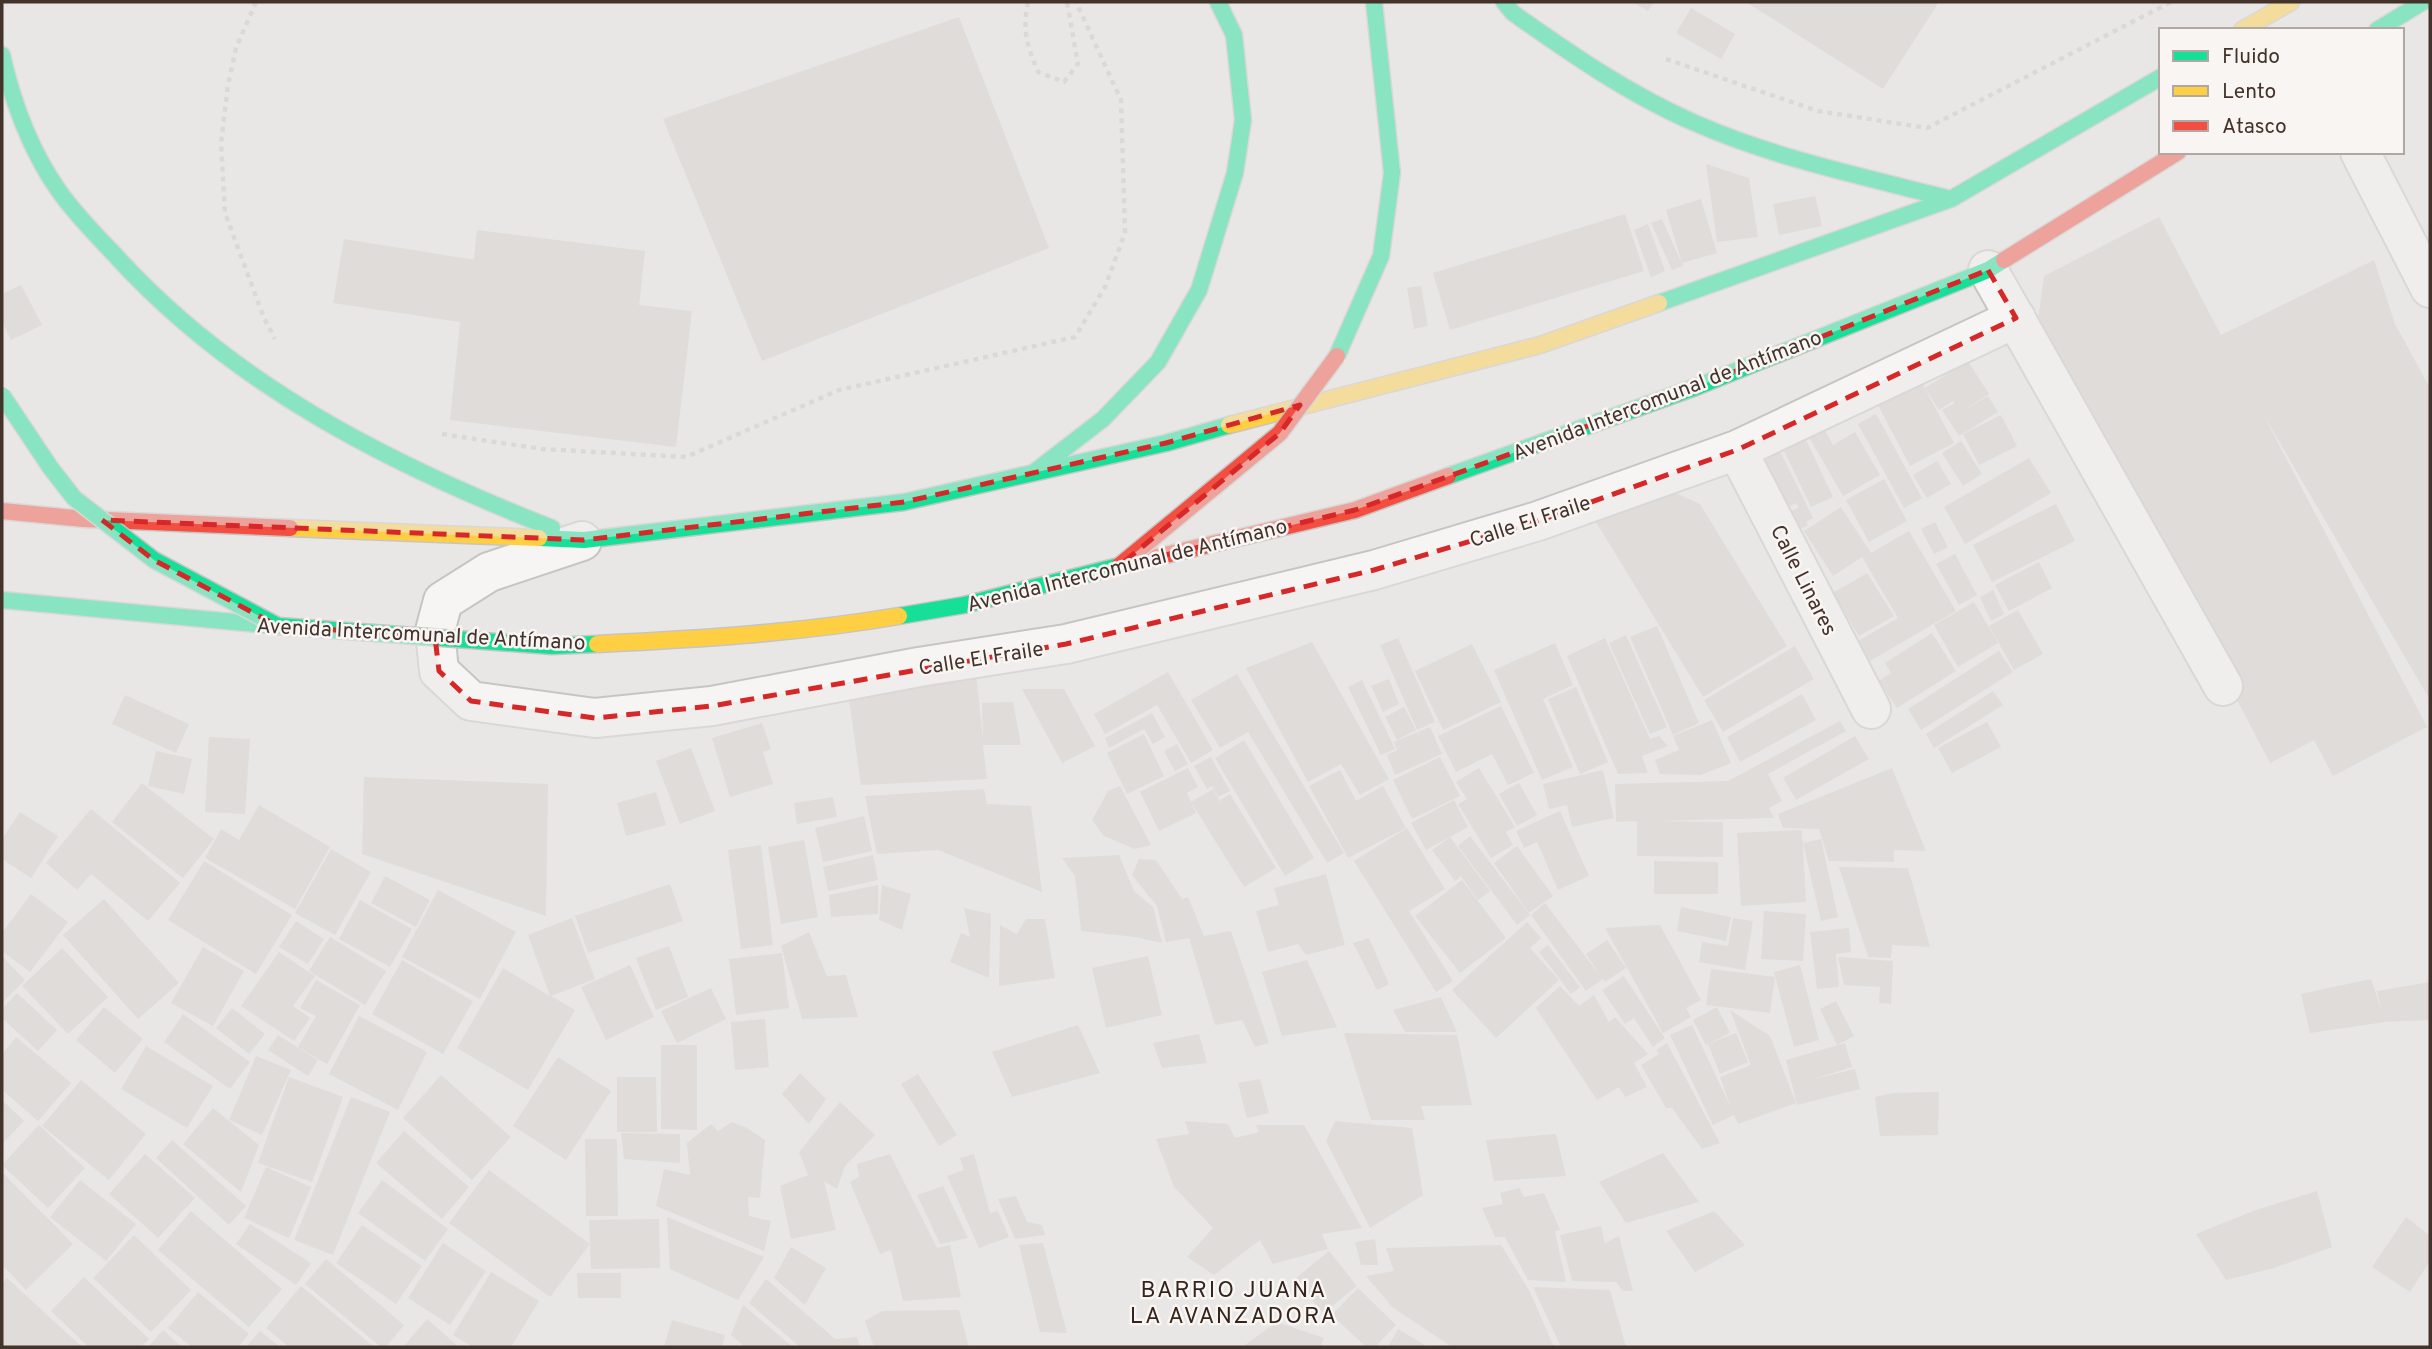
<svg xmlns="http://www.w3.org/2000/svg" width="2432" height="1349" viewBox="0 0 2432 1349" font-family="Overpass,sans-serif">
<style>
.building{fill:#d2cfcd}
.lines{fill:none;stroke-linecap:round;stroke-linejoin:round}
.street-casing{stroke:#c7c5c3;stroke-width:42}
.fast-casing{stroke:#c7c5c3;stroke-width:19}
.slow-casing{stroke:#c7c5c3;stroke-width:19}
.jam-casing{stroke:#c7c5c3;stroke-width:19}
.path{stroke:#cbc7c5;stroke-width:4.5;stroke-dasharray:5 5;stroke-linecap:butt}
.street{stroke:#f7f5f4;stroke-width:38}
.fast{stroke:#16e098;stroke-width:16}
.slow{stroke:#ffcf43;stroke-width:16}
.jam{stroke:#f24e42;stroke-width:16}
.fast-bridge-casing{stroke:#c7c5c3;stroke-width:19;stroke-linecap:butt}
.slow-bridge-casing{stroke:#c7c5c3;stroke-width:19;stroke-linecap:butt}
.jam-bridge-casing{stroke:#c7c5c3;stroke-width:19;stroke-linecap:butt}
.fast-bridge{stroke:#16e098;stroke-width:16}
.slow-bridge{stroke:#ffcf43;stroke-width:16}
.jam-bridge{stroke:#f24e42;stroke-width:16}
.marked{fill:none;stroke:#d62828;stroke-width:5;stroke-dasharray:14 9;stroke-linejoin:round}
.labels{text-anchor:middle;stroke-width:5;stroke-linejoin:round;paint-order:stroke}
.street-label{font-size:21px;fill:#44332b;stroke:#f9f5f3}
.neighbourhood-label{font-size:23px;letter-spacing:2px;fill:#35251d;stroke:#f9f5f3}
</style>
<rect width="100%" height="100%" fill="#e9e7e5"/>
<!-- building -->
<path class="building" d="M1632 2H1654L1648 11Z
M1746 2H1939L1883 89Z
M1691 8 1735 34 1721 59 1676 33Z
M959 17 1049 248 762 361 663 119Z
M1706 164 1749 178 1758 237 1717 242Z
M1815 196 1822 226 1779 235 1773 204Z
M1701 199 1717 253 1682 263 1666 210Z
M1625 214 1644 271 1450 330 1433 273Z
M2159 217 2221 335 2374 260 2395 324 2430 388V700L2263 414 2427 727 2333 776 2314 740 2270 763 2038 320 2044 276Z
M1662 219 1683 266 1672 270 1651 223Z
M1648 224 1665 271 1651 277 1634 230Z
M477 230 645 251 639 305 692 311 676 447 450 420 460 322 333 303 344 239 469 259H474Z
M21 285 42 325 11 340 2 321V294Z
M1421 286 1428 326 1414 329 1407 288Z
M1968 361 1989 394 1963 411 1988 396 1998 412 1959 436 1942 410 1955 403 1953 401 1939 410 1925 388Z
M1922 383 1954 443 1910 466 1872 394Z
M1876 414 1922 498 1904 508 1858 424Z
M2001 415 2017 446 1979 465 1963 434Z
M1798 423 1833 497 1811 507 1776 434Z
M1821 423 1833 445 1855 432 1880 475 1843 496 1806 432Z
M1961 441 1982 474 1963 486 1942 453Z
M1777 445 1813 518 1806 522 1808 525 1800 529 1810 546 1798 552 1779 518 1799 507 1796 503 1780 511 1753 456Z
M2029 458 2051 493 1965 544 1944 507Z
M1937 461 1951 484 1927 498 1913 475Z
M1884 479 1907 521 1869 542 1846 500Z
M1657 485 1700 504 1787 646 1703 697 1596 522Z
M2056 504 2075 541 1992 582 1973 545Z
M1841 507 1871 553 1909 531 1956 611 1870 661 1858 641 1898 618 1862 557 1833 576 1804 531Z
M1935 522 1948 547 1934 554 1921 529Z
M1955 554 1977 595 1959 605 1936 564Z
M2039 562 2052 588 2009 611 1995 585Z
M1867 573 1894 616 1859 636 1833 593Z
M1993 590 2004 614 1991 621 1980 597Z
M1974 602 1998 643 1958 667 1934 625Z
M2018 610 2043 654 2014 670 1989 626Z
M1657 626 1699 723 1673 735 1630 637Z
M1932 633 1956 671 1897 708 1879 681 1891 673 1885 663Z
M1626 635 1667 727 1650 734 1609 643Z
M1398 638 1435 722 1417 730 1380 645Z
M1605 638 1650 739 1659 736 1668 746 1642 756 1648 773 1618 774 1567 656Z
M1312 642 1389 779 1360 795 1341 764 1308 782 1246 668Z
M1555 643 1573 685 1543 699 1573 767 1542 780 1494 670Z
M1472 644 1501 702 1443 730 1415 671Z
M1795 646 1814 679 1723 732 1704 700Z
M1999 651 2013 672 1921 730 1908 709Z
M1168 672 1213 750 1191 763 1157 705 1105 734 1094 714Z
M976 673 983 740 982 703 1013 702 1021 745H983L987 779 861 785 847 685Z
M1237 674 1344 853 1327 863 1248 732 1220 748 1191 700Z
M1389 679 1399 704 1383 712 1371 686Z
M1362 680 1395 749 1381 755 1348 687Z
M1576 687 1608 762 1580 774 1548 699Z
M1022 689H1064L1095 746 1062 763Z
M1993 691 2003 705 1934 748 1926 734Z
M1802 694 1816 720 1740 762 1727 737Z
M125 695 189 724 176 753 112 724Z
M1501 706 1534 773 1508 785 1492 754 1456 772 1438 736Z
M1404 707 1416 730 1397 740 1385 717Z
M1152 713 1165 737 1153 744 1144 729 1109 748 1105 738Z
M1712 720 1731 763 1701 775 1660 774 1655 760 1679 750 1673 736Z
M1840 721 1846 731 1768 774 1782 801 1769 808 1774 818 1654 821 1723 822V857L1637 856V821L1616 822 1615 784 1728 781Z
M1987 722 2001 747 1952 773 1938 748Z
M762 723 771 749 763 752 773 784 730 797 712 738Z
M1430 727 1442 754 1395 775 1387 755 1397 750 1394 742 1417 732 1420 737 1418 732Z
M1144 734 1164 776 1127 794 1107 753Z
M1855 736 1869 759 1796 800 1783 778Z
M209 737 250 739 245 814 205 812Z
M1244 740 1314 858 1285 876 1215 758Z
M1177 744 1188 764 1175 771 1164 751Z
M691 748 715 811 680 824 656 761Z
M156 751 192 759 184 794 148 786Z
M1211 757 1230 791 1218 797 1212 786 1207 789 1194 766Z
M1440 757 1460 796 1412 819 1393 780Z
M1188 768 1198 787 1187 793 1196 813 1159 831 1140 792Z
M1479 768 1515 827 1506 832 1513 845 1491 858 1458 804 1467 799 1456 782Z
M1892 768 1926 851 1894 850V862L1829 861 1819 829 1783 828 1778 814Z
M1340 770 1356 801 1383 786 1406 828 1348 858 1309 786Z
M1603 770 1614 818 1572 827 1567 805 1549 809 1543 784Z
M364 777 548 784 546 916 362 854Z
M142 783 214 839 183 878 112 822Z
M1519 783 1537 815 1517 826 1499 794Z
M1120 786 1151 845 1135 849 1104 836 1092 820 1108 791Z
M984 789 987 804 1031 806 1042 892 938 850 877 854 865 796Z
M1213 789 1221 804 1220 800 1230 794 1276 868 1244 887 1191 802Z
M656 792 666 825 626 836 617 803Z
M833 797 837 817 797 824 794 803Z
M1454 800 1468 827 1426 850 1411 823Z
M259 805 330 847 295 909 205 858 221 829 239 840Z
M91 809 180 883 148 921 91 874 77 890 46 863Z
M1560 811 1589 876 1558 890 1537 842 1524 848 1516 831Z
M20 812 58 836 31 878 2 859V839Z
M864 816 872 851 823 862 815 828Z
M1407 828 1445 889 1409 911 1453 981 1436 992 1354 861Z
M1802 830 1806 902 1741 906 1737 833Z
M1470 836 1530 915 1517 925 1458 846Z
M1450 837 1490 891 1478 900 1461 876 1455 881 1432 850Z
M1821 839 1838 917 1821 921 1803 843Z
M804 840 818 917 781 924 768 847Z
M761 845 773 945 741 949 728 850Z
M1517 846 1553 896 1529 913 1494 863Z
M331 849 371 872 335 935 295 913Z
M873 855 878 880 828 891 823 867Z
M1119 855 1134 891 1153 907 1162 943 1135 937 1081 931 1075 876 1062 858Z
M1139 859 1156 860 1182 899 1188 897 1204 936 1231 931 1269 1043 1255 1047 1242 1020 1215 1025 1189 938 1166 942 1157 906 1132 875Z
M204 861 292 915 256 974 168 920Z
M1654 861 1718 862V894H1654Z
M1839 867 1908 868 1930 947 1892 945 1891 958 1868 957Z
M1326 874 1345 945 1306 955 1298 944 1268 952 1256 911 1279 905 1274 888Z
M385 876 430 900 416 927 371 903Z
M1462 880 1506 938 1460 973 1415 916Z
M670 884 683 921 588 953 575 916Z
M878 885V914L831 917 829 895Z
M882 885 911 894 902 930 879 920Z
M438 890 516 932 480 999 402 957Z
M31 894 68 922 30 972 2 951V933Z
M104 899 179 983 138 1019 63 935Z
M360 900 412 929 390 967 339 939Z
M1545 903 1601 977 1586 954 1607 940 1626 968 1605 982 1603 979 1586 991 1531 915Z
M1681 907 1731 917 1726 941 1677 931Z
M964 908 991 914 989 978 950 962 961 933 970 937Z
M1764 911 1806 914 1803 961 1761 959Z
M572 918 595 979 551 996 575 1010 528 1090 457 1048 503 968 550 996 528 935Z
M1733 918 1753 921 1745 970 1699 962 1702 942 1728 946Z
M1026 919H1045L1055 978 999 986 1000 925 1017 934Z
M296 921 324 939 308 964 279 947Z
M1527 922 1541 938 1530 948 1559 980 1496 1038 1452 990Z
M1660 925 1701 1000 1686 1008 1691 1017 1663 1033 1605 928Z
M1849 928 1851 952 1836 954 1839 987 1817 989 1810 932Z
M809 932 827 976 846 975 858 1017 802 1019 781 946Z
M330 937 386 971 365 1005 309 971Z
M1369 938 1389 984 1377 990 1353 943Z
M1548 945 1580 987 1571 994 1539 952Z
M669 946 688 997 656 1010 636 958Z
M203 947 244 971 213 1026 171 1003Z
M62 948 108 997 68 1034 22 986Z
M279 952 315 976 293 1006 310 1018 294 1041 241 1006Z
M782 953 789 1008 736 1015 729 959Z
M2 956 25 980 2 1003Z
M1148 956 1162 1015 1106 1028 1092 968Z
M1838 957 1893 961 1891 1004 1879 1003 1880 987 1844 985Z
M402 960 473 1001 443 1054 372 1014Z
M1307 960 1337 1027 1282 1036 1262 972Z
M630 965 654 1017 606 1040 581 987Z
M1800 965 1819 1040 1794 1047 1774 972Z
M1711 969 1775 977 1770 1013 1706 1005Z
M1624 976 1665 1038 1653 1047 1634 1018 1625 1024 1602 990Z
M2371 979 2382 1012 2377 991 2430 982V1020L2385 1022 2310 1033 2301 994Z
M316 980 360 1005 327 1064 298 1047 316 1016 300 1008Z
M1560 986 1579 1006 1594 995 1609 1022 1615 1017 1648 1054 1634 1063 1647 1087 1625 1097 1619 1087 1597 1100 1536 1008Z
M711 988 726 1019 677 1043 661 1011Z
M17 993 57 1030 38 1051 2 1018V1009Z
M1441 997 1457 1032H1405L1393 1010Z
M1836 1001 1854 1036 1837 1045 1820 1009Z
M104 1007 143 1039 115 1073 76 1040Z
M1717 1007 1730 1033 1706 1045 1693 1020Z
M232 1008 265 1034 249 1054 216 1028Z
M1730 1010 1770 1036 1796 1103 1738 1124 1734 1115 1713 1125 1670 1035 1692 1025 1731 1108 1720 1077 1751 1065Z
M183 1014 250 1062 230 1089 164 1042Z
M359 1016 427 1052 398 1110 329 1074Z
M765 1019 769 1067 735 1070 731 1022Z
M1078 1025 1100 1073 1012 1097 992 1052Z
M1344 1033 1457 1035 1472 1105 1421 1106 1425 1120H1371Z
M1736 1033 1748 1062 1720 1074 1708 1044Z
M1199 1034 1207 1063 1162 1068 1153 1043Z
M278 1035 318 1060 308 1076 268 1050Z
M16 1037 71 1083 38 1121 2 1090V1054Z
M1667 1043 1704 1113 1720 1143 1702 1149 1672 1108H1666L1641 1065 1659 1054 1656 1050Z
M1845 1043 1852 1067 1811 1080 1855 1069 1860 1089 1797 1105 1786 1060Z
M661 1045H697V1130L661 1129Z
M146 1046 213 1086 187 1128 121 1089Z
M256 1056 291 1070 262 1135 229 1120Z
M558 1057 611 1091 566 1160 513 1126Z
M800 1073 826 1099 809 1124 782 1094Z
M918 1074 957 1135 939 1146 901 1084Z
M441 1075 511 1137 472 1180 403 1118Z
M289 1077 343 1097 312 1182 258 1163Z
M617 1077H656L657 1132H617Z
M1260 1079 1269 1113 1247 1118 1238 1083Z
M81 1080 146 1134 109 1180 42 1126Z
M1939 1092 1938 1135 1880 1136 1875 1097 1892 1093Z
M351 1097 390 1112 333 1255 294 1240Z
M2 1100 24 1121 2 1144Z
M840 1102 875 1135 845 1166 837 1189 824 1181 836 1230 791 1239 780 1186 808 1175 799 1152Z
M213 1108 259 1145 241 1192 183 1144Z
M1185 1121 1228 1124 1235 1138 1259 1132 1256 1125H1304L1362 1228 1322 1234 1328 1249 1273 1264 1260 1240 1214 1275 1187 1257 1213 1228 1174 1187 1156 1139 1189 1134Z
M1335 1121 1412 1128 1423 1195 1370 1228 1326 1141Z
M732 1122 747 1128 765 1140 760 1198 748 1197 749 1216 771 1221 764 1251 656 1206 664 1169 690 1175 687 1143 711 1124 718 1131Z
M39 1125 85 1168 48 1208 2 1165Z
M404 1131 469 1187 442 1219 376 1163Z
M621 1133 680 1134V1163L624 1159Z
M1556 1134 1566 1176 1494 1181 1486 1140Z
M585 1139H617L618 1216H586Z
M172 1140 246 1206 229 1225 156 1158Z
M1663 1153 1699 1202 1626 1223 1599 1182Z
M145 1154 195 1198 158 1238 109 1194Z
M890 1154 937 1248 950 1245 961 1297 903 1301 891 1250 880 1254 850 1182 859 1177 857 1164Z
M974 1154 990 1213 998 1211 1009 1237 979 1248 947 1176 964 1170 960 1158Z
M266 1167 311 1187 289 1238 244 1218Z
M489 1170 590 1244 550 1297 449 1223Z
M4 1174 73 1244 26 1290 2 1265V1176Z
M80 1180 136 1224 106 1261 50 1217Z
M382 1180 448 1229 425 1261 358 1213Z
M943 1186 968 1238 940 1244 917 1195Z
M1519 1188 1524 1197 1544 1193 1560 1230 1555 1231 1566 1282 1528 1280 1505 1237H1495L1482 1208 1503 1204 1500 1193Z
M2317 1191 2332 1247 2274 1268 2226 1280 2196 1234 2253 1211Z
M1016 1196 1027 1222 1042 1225 1045 1235 1015 1239 998 1199Z
M191 1211 282 1289 249 1327 158 1250Z
M1714 1211 1745 1245 1695 1272 1666 1231Z
M667 1217 764 1257 738 1300 670 1269Z
M2406 1217 2430 1236V1261L2410 1292 2372 1267Z
M659 1219 660 1268 591 1269 589 1220Z
M250 1224 311 1263 296 1285 236 1244Z
M362 1225 422 1266 396 1304 336 1263Z
M1601 1226 1605 1243 1619 1236 1633 1291H1623L1616 1282 1572 1281 1560 1235Z
M134 1235 191 1290 151 1332 93 1278Z
M1375 1239 1378 1265H1361L1355 1242Z
M443 1243 486 1271 450 1325 408 1298Z
M1043 1243 1067 1333 1040 1332 1019 1245Z
M1501 1245 1529 1290 1554 1347H1452L1392 1307 1366 1276 1394 1271 1386 1248Z
M791 1247 826 1268 805 1305 774 1278Z
M1329 1251 1357 1286 1323 1313 1295 1279Z
M326 1259 404 1325 386 1347H381L305 1284Z
M491 1272 539 1301 511 1347H473L453 1335Z
M577 1273H621V1298H578Z
M84 1277 149 1339 141 1347H89L51 1311Z
M7 1278 82 1347H2V1284Z
M766 1279 835 1339 857 1337 860 1347H800L749 1303Z
M301 1286 374 1347H289L266 1328Z
M1533 1287 1610 1290 1626 1347H1561Z
M1358 1288 1396 1325 1375 1347H1366L1332 1315Z
M198 1292 249 1334 238 1347H192L168 1328Z
M743 1305 793 1347H745L731 1335Z
M959 1310 969 1347H874L865 1321 882 1311Z
M427 1319 459 1347H403Z
M672 1320 725 1335 722 1347H664Z
M1277 1322 1324 1338 1320 1347H1242Z
M1398 1329 1425 1345 1423 1347H1388Z
M163 1330 182 1347H148Z
M260 1331 280 1347H246Z"/>
<g class="lines">
<!-- street casing -->
<g class="street-casing">
<path id="street" d="M2360 152 2430 288
M1988 270 2223 686
M1737 450 1871 709
M582 541 489 572 443 601 435 631 439 671 471 701 595 718 712 706 919 667 1066 644 1374 570 1538 521 1737 450 2016 318"/>
</g>
<!-- fast casing -->
<g class="fast-casing">
<path id="fast" d="M1374 2 1392 173
M1504 2 1513 13C1571 54 1630 95 1695 123 1777 159 1865 177 1951 199
M2377 30 2423 2
M2 55C13 103 30 150 59 191 75 214 96 235 115 255 234 386 389 464 552 528
M1659 303 1951 199 2161 77
M1033 473 1103 419 1158 362 1199 290 1235 173 1243 120 1234 35 1218 2
M1448 476 1696 387 1988 270 2004 260
M539 538 584 540 904 502 1166 443 1229 425
M2 600 278 626"/>
</g>
<!-- slow casing -->
<g class="slow-casing">
<path id="slow" d="M2242 30 2291 2
M1229 425 1540 345 1659 303
M290 528 539 538"/>
</g>
<!-- jam casing -->
<g class="jam-casing">
<path id="jam" d="M2004 260 2178 152
M2 511 84 519 290 528
M1119 566 1355 510 1448 476"/>
</g>
<!-- path -->
<path class="path" d="M256 2 236 48 228 85 221 143 225 213 264 318 275 339
M1028 2C1022 31 1027 45 1038 72L1064 82 1078 64 1067 2
M1666 59 1818 111 1927 128 2171 2
M442 434 542 449 686 457 839 390 1075 337 1105 287 1125 233 1121 100 1076 2"/>
<!-- street -->
<use href="#street" class="street"/>
<!-- fast -->
<use href="#fast" class="fast"/>
<!-- slow -->
<use href="#slow" class="slow"/>
<!-- jam -->
<use href="#jam" class="jam"/>
<!-- fast-bridge casing -->
<g class="fast-bridge-casing">
<path id="fast-bridge" d="M1337 356 1381 256 1392 173
M2 395 50 467 74 498 154 560 278 626 552 646 597 644
M899 616 964 605 1119 566"/>
</g>
<!-- slow-bridge casing -->
<g class="slow-bridge-casing">
<path id="slow-bridge" d="M597 644C699 639 799 633 899 616"/>
</g>
<!-- jam-bridge casing -->
<g class="jam-bridge-casing">
<path id="jam-bridge" d="M1119 566 1280 433 1337 356"/>
</g>
<!-- fast-bridge -->
<use href="#fast-bridge" class="fast-bridge"/>
<!-- slow-bridge -->
<use href="#slow-bridge" class="slow-bridge"/>
<!-- jam-bridge -->
<use href="#jam-bridge" class="jam-bridge"/>
</g>
<!-- marked area -->
<path d="M0 0H2432V1349H0ZM1988 270 2016 318 1737 450 1538 521 1374 570 1066 644 712 706 595 718 471 701 439 671 435 637 278 626 154 560 102 520 584 540 904 502 1166 443 1300 405 1280 433 1119 566 1355 510 1696 387Z" fill="#e9e7e5" fill-opacity=".55" fill-rule="evenodd"/>
<path class="marked" d="M1988 270 2016 318 1737 450 1538 521 1374 570 1066 644 712 706 595 718 471 701 439 671 435 637 278 626 154 560 102 520 584 540 904 502 1166 443 1300 405 1280 433 1119 566 1355 510 1696 387Z"/>
<g class="labels">
<!-- street labels -->
<g class="street-label">
<text transform="translate(1667 395) rotate(-21)" y="7">Avenida Intercomunal de Antímano</text>
<text transform="translate(1530 521) rotate(-18)" y="7">Calle El Fraile</text>
<text transform="translate(1127 565) rotate(-14)" y="7">Avenida Intercomunal de Antímano</text>
<text transform="translate(1804 580) rotate(63)" y="7">Calle Linares</text>
<text transform="translate(421 634) rotate(3)" y="7">Avenida Intercomunal de Antímano</text>
<text transform="translate(981 658) rotate(-9)" y="7">Calle El Fraile</text>
</g>
<!-- neighbourhood labels -->
<g class="neighbourhood-label">
<text x="1234" y="1297">BARRIO JUANA<tspan x="1234" dy="26">LA AVANZADORA</tspan></text>
</g>
</g>
<!-- border -->
<rect width="2432" height="1349" fill="none" stroke="#44332b" stroke-width="7"/>
<!-- legend -->
<rect x="2159" y="28" width="245" height="126" fill="#f9f5f3" stroke="#b1a7a3" stroke-width="2"/>
<rect x="2173" y="51" width="35" height="10" fill="#16e098" stroke="#b1a7a3" stroke-width="2"/>
<text x="2222" y="63" font-size="21" fill="#44332b">Fluido</text>
<rect x="2173" y="86" width="35" height="10" fill="#ffcf43" stroke="#b1a7a3" stroke-width="2"/>
<text x="2222" y="98" font-size="21" fill="#44332b">Lento</text>
<rect x="2173" y="121" width="35" height="10" fill="#f24e42" stroke="#b1a7a3" stroke-width="2"/>
<text x="2222" y="133" font-size="21" fill="#44332b">Atasco</text>
</svg>
